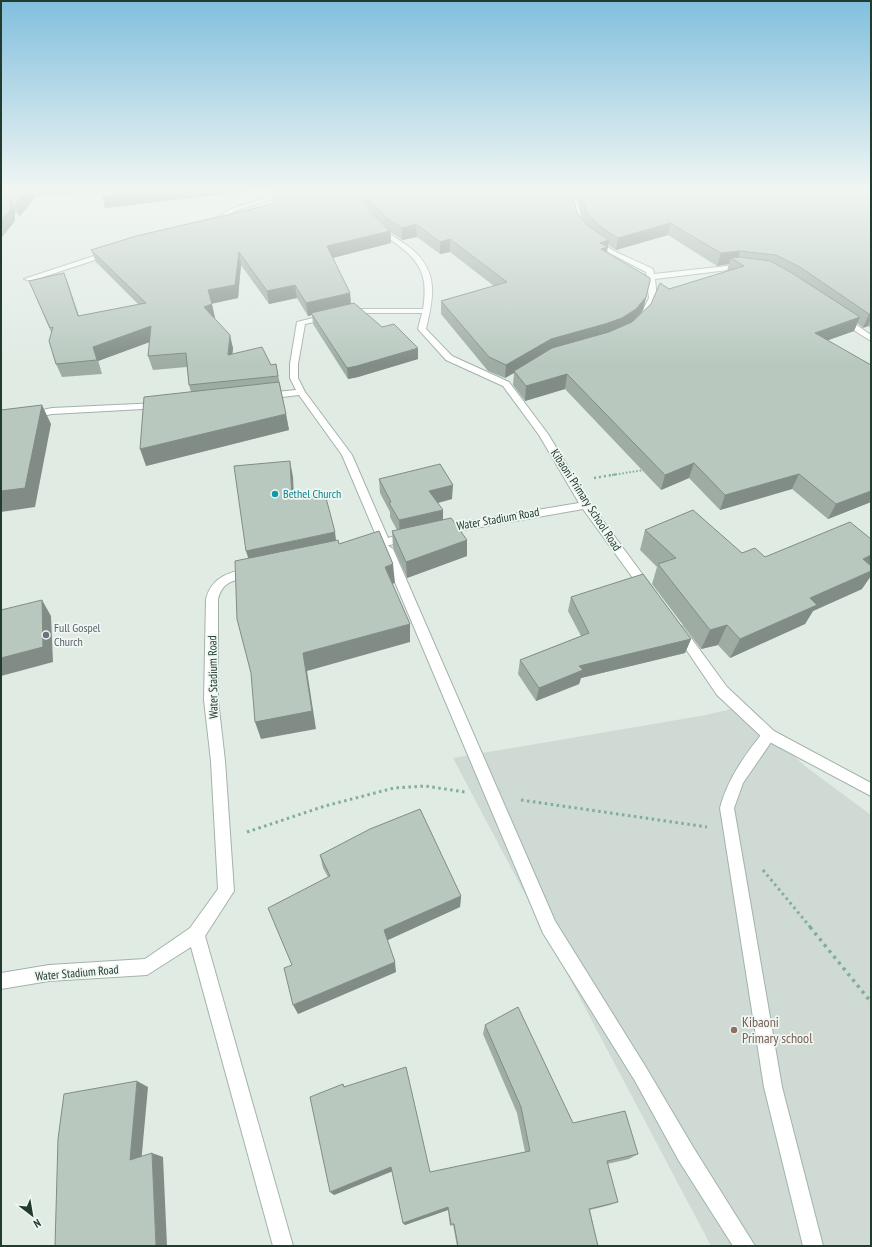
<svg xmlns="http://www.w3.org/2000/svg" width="872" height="1247" viewBox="0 0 872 1247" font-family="'PT Sans Narrow',sans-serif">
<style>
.built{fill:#cedad3}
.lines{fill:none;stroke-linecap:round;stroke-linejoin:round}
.lane-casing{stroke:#a3b3aa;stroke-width:2}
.street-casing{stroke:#a3b3aa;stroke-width:2}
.path-far3{stroke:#81ae98;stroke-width:2;stroke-dasharray:1.5 2;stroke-linecap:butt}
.path-far2{stroke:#81ae98;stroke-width:2.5;stroke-dasharray:2 3;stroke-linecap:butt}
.path-far1{stroke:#81ae98;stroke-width:3;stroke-dasharray:2.5 3.5;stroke-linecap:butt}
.path{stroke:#81ae98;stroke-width:3.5;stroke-dasharray:3 4.5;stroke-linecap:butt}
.lane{fill:#fff;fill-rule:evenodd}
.street{fill:#fff;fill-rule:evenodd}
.wall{fill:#9eaca4;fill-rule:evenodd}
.shaded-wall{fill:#818c86}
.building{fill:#b8c8bf;stroke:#818c86}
.culture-dot{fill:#0f9aa8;stroke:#f0f7f3;stroke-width:1.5}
.worship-dot{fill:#6b7280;stroke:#f0f7f3;stroke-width:1.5}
.education-dot{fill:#8d6e63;stroke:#f0f7f3;stroke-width:1.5}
.labels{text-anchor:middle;stroke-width:3.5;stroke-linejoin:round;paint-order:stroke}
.culture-label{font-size:12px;fill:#0d838f;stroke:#f0f7f3;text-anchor:start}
.street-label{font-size:12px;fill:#213b2f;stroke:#f0f7f3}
.worship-label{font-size:12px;fill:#5b616d;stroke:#f0f7f3;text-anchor:start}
.near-education-label{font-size:14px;fill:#785e54;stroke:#f0f7f3;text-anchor:start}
</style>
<rect width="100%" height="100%" fill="#e0ebe4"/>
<!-- built -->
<path class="built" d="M739 707 805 766 871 815V1246H711L453 758 706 715Z"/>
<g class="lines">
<!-- lane casing -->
<g class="lane-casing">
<path id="lane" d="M387 545 393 549 555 921 647 1069 693 1147 755 1246H733L679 1161 635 1081 543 933 381 549Z
M769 729 774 731 776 735 743 783 734 808 782 1087 823 1246H803L764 1087 720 808C728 778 745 755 764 731Z"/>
</g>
<!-- street casing -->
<g class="street-casing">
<path id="street" d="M287 191H296L235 211 213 224 208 223 231 209Z
M550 191H558L576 200C581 208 579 218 584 226 599 249 630 257 653 269L654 274 736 265 748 268 744 270 736 269 655 279 657 298 646 320H640L639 318 649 298 646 272 602 249 586 237 577 225 571 202Z
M378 226H382C389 235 400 240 409 247 439 270 434 296 426 329L452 356 509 382 548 434 590 503 651 586 653 589 651 592H643L583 509 441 534 437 533 436 530 437 527 441 526 579 503 539 435 503 386 446 360 418 329 422 313H343L342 311 346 309H423C428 278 422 263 398 245 390 239 382 235 377 227Z
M106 252 113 254 31 281 24 279Z
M329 314H332V318L305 324 298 364V378L305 392 352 455 388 538 407 533 411 534 412 537 411 540 369 550 365 549 364 546 365 543 378 540 342 455 299 395 266 399 262 396 266 393 296 390 290 378V364L297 322Z
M839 317H845L871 335V341L839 321Z
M158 403 163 406 161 408 52 414 1 425V419L52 408Z
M251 568 255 569 257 572 255 575C238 580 223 579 218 599V700L225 761 234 891 205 936 293 1246H273L191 947 147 975 49 981 1 989V973L49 965 145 959 190 928 218 889 211 761 204 700 206 599C212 576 230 572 251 568Z
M679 625 683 627 727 687 774 731 871 783V796L764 739 717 695 675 633 673 630 675 627Z"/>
</g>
<!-- path-far3 -->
<path class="path-far3" d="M612 475 644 470"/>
<!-- path-far2 -->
<path class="path-far2" d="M594 478 618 474"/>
<!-- path-far1 -->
<path class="path-far1" d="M521 800 707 827
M247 832 325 806 394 788 425 786 465 792
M763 870 811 928"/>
<!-- path -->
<path class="path" d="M810 927 871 1002"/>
<!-- lane -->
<use href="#lane" class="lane"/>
<!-- street -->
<use href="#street" class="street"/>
</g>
<!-- wall -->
<path class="wall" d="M1 191H250L105 208 102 193 36 197 20 216 15 212V221L1 238Z
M272 191H352L365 207 375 217 353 191H871V328L868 326 863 328 857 323 854 331 828 340 871 502 828 519 792 489 720 510 689 478 661 490 565 389 525 401 513 385 514 373 505 378 488 371 441 314V301L494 286 450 252 440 254 417 237 402 240 391 232V243L333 258 350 293 351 304 418 359 358 377 348 379 313 324 312 315 308 316 297 298 269 304 241 265 238 298 211 303 215 318H214L233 348 232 354 271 365 276 364 289 430 146 466 191 392 189 385 187 367 153 370 148 356 150 342 98 361 102 374 62 377 56 364 51 332 29 281 64 273 79 316 138 304 96 262 91 250 274 204ZM573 197 577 199 584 223 577 213ZM668 235 717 266 729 264 727 271 669 289 638 317 643 310 647 294 607 253 608 245 616 250Z
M379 479 452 499 438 503 443 520 467 556 407 578 393 547 392 531 397 530 390 517V512L380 493Z
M645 530 742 553 765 557 862 589 813 611 805 624 730 658 718 645 701 649 652 584 657 567 640 550Z
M571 597 691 639 685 653 581 678 579 684 536 701 518 674 520 660 581 636 568 611Z
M320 855 461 896 460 907 387 940 396 972 298 1014 292 965 328 877 323 868Z
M485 1025 573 1123 638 1154 629 1159 607 1164 618 1202 610 1205 590 1210 598 1246H457L453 1225 450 1226 448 1210 405 1225 403 1223 392 1171 334 1195 343 1084 345 1087 430 1172 525 1152 517 1113 483 1034Z"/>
<!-- shaded-wall -->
<path class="shaded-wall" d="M26 191H33L36 197 20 216 15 204Z
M147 191H250L105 208 102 196Z
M10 200 15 212V221L1 238V220Z
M670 223 668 235 616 250 618 238Z
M416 224 417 237 402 240V228Z
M390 231 391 243 328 259 327 246Z
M450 239V252L440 254V242Z
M609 240 605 260 599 262 600 243Z
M740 251 737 262 731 258 729 264 717 266 721 253Z
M239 252 241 265 238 298 211 304 208 290Z
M64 273 69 286 83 330 78 316Z
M650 281 643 310 633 322 514 371V373L505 378 506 365Z
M295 285 297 298 269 304 267 291Z
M350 293 351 307 311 313 312 315 308 316 306 303Z
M212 304 215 318 207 320 204 307Z
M869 314H871V319L868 326 863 328Z
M860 317 854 331 809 347 815 333Z
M151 326 155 340 98 361 102 374 93 347Z
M230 335 233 348 231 368 228 355Z
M418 348V359L358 377 348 379 347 368Z
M567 374 565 389 525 401 526 386Z
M42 405 51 424 35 507 1 512V491Z
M286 414 289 430 146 466 140 449Z
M290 461 293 477 295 516 292 499Z
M694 463 689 478 661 490 665 475Z
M799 474 792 489 720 510 725 495Z
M453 485 452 499 429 505V491Z
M871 491V502L828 519 836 504Z
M443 510V524L400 534 399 520Z
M335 532 337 548 251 567 246 551Z
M467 540V556L407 578 406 562Z
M871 555V570L863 559Z
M393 564 395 583 386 586 385 567Z
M871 571V576L862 589 813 611 805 624 730 658 740 639 810 598Z
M42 600 51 616 53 662 1 676V658Z
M410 624V642L307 671 316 729 261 739 255 722 303 653Z
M727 625 718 645 701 649 710 630Z
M691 639 685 653 581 678 579 684 536 701 539 688 579 666Z
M461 896 460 907 386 941 384 930Z
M395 962 396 972 298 1014 293 1005Z
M137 1081 148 1087 141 1164 130 1160Z
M152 1153 163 1157 167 1246H156Z
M391 1167 393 1171 334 1195 330 1192Z
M448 1207V1210L405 1225 403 1223Z"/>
<!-- building -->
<path class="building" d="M1 191H26L15 204 10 200 11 209 1 220Z
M102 191H147L102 196Z
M272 191H352L365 207 390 231 327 246 350 293 306 303 295 285 267 291 239 252 235 285 208 290 212 304 204 307 230 335 228 355 262 347 271 365 276 364 278 376 189 385 186 353 148 356 151 326 93 347 97 360 56 364 49 341 53 327 50 328 29 281 64 273 78 316 146 303 91 250 136 236 274 204Z
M362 191H571L577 213 587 225 609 240 600 243 608 247 601 249 650 278V281L646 297 636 309 622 318 605 324 551 339 506 365 489 357 441 301 507 282 450 239 440 242 416 224 402 228 385 217Z
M580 191H871V314H869L800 267 776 255 740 251 721 253 670 223 618 238 601 227 587 213Z
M740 257 770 261 792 273 860 317 815 333 871 365V491L836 504 799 474 725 495 694 463 665 475 567 374 526 386 514 371 552 348 609 332 632 322 651 304 660 283 669 289 744 266 731 258Z
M354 303 382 327 394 324 418 348 357 366 347 368 311 313Z
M279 382 286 414 140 449 144 397Z
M42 405 25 488 1 491V410Z
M290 461 292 499 325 494 335 532 246 551 234 466Z
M440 464 453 485 429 491 443 510 399 520 389 503 391 502 379 479Z
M693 510 742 553 755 548 765 557 850 522 871 539V555L863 559 871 566V571L810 598 817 605 740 639 727 625 710 630 658 564 676 558 645 530Z
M451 518 467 540 406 562 392 531Z
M379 531 393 564 385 567 410 624 303 653 312 711 255 722 251 673 237 619 235 561 338 540 339 544Z
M643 574 691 639 579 666 583 670 539 688 520 660 589 633 571 597Z
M42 600 43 647 1 658V610Z
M420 809 461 896 384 930 395 962 293 1005 284 968 292 965 268 908 330 876 320 855 370 829Z
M518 1007 573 1123 625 1111 638 1154 607 1161 618 1202 589 1209 598 1246H458L454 1224H451L448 1207 403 1223 391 1167 330 1192 310 1097 343 1084 344 1087 406 1067 430 1172 530 1151 521 1107 485 1025Z
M137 1081 130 1160 152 1153 156 1246H55L58 1139 64 1094Z"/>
<!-- sky -->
<linearGradient id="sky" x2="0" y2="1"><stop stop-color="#81bfde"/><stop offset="0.52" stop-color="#f1f6f3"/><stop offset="1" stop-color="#f1f6f3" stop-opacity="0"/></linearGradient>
<rect width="872" height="365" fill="url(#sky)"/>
<!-- markers -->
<circle class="culture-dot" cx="275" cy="494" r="4"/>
<circle class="worship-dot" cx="46" cy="635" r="4"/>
<circle class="education-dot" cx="734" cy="1030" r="4"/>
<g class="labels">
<!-- culture labels -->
<g class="culture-label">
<text x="283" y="498">Bethel Church</text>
</g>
<!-- street labels -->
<g class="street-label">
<text transform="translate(586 500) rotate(57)" y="4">Kibaoni Primary School Road</text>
<text transform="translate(498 519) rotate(-10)" y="4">Water Stadium Road</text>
<text transform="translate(213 677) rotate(-91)" y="4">Water Stadium Road</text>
<text transform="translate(77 973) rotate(-5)" y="4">Water Stadium Road</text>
</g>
<!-- worship labels -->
<g class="worship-label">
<text x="54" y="632">Full Gospel<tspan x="54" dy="14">Church</tspan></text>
</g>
<!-- near-education labels -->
<g class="near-education-label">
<text x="742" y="1027">Kibaoni<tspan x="742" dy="16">Primary school</tspan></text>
</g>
</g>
<!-- border -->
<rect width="872" height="1247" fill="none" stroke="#213b2f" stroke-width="4"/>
<!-- north arrow -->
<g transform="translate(32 1215) rotate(149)" stroke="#f0f7f3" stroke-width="3" paint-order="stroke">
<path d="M0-3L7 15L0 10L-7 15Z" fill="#213b2f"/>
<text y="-6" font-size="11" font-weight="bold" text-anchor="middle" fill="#213b2f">N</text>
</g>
</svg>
